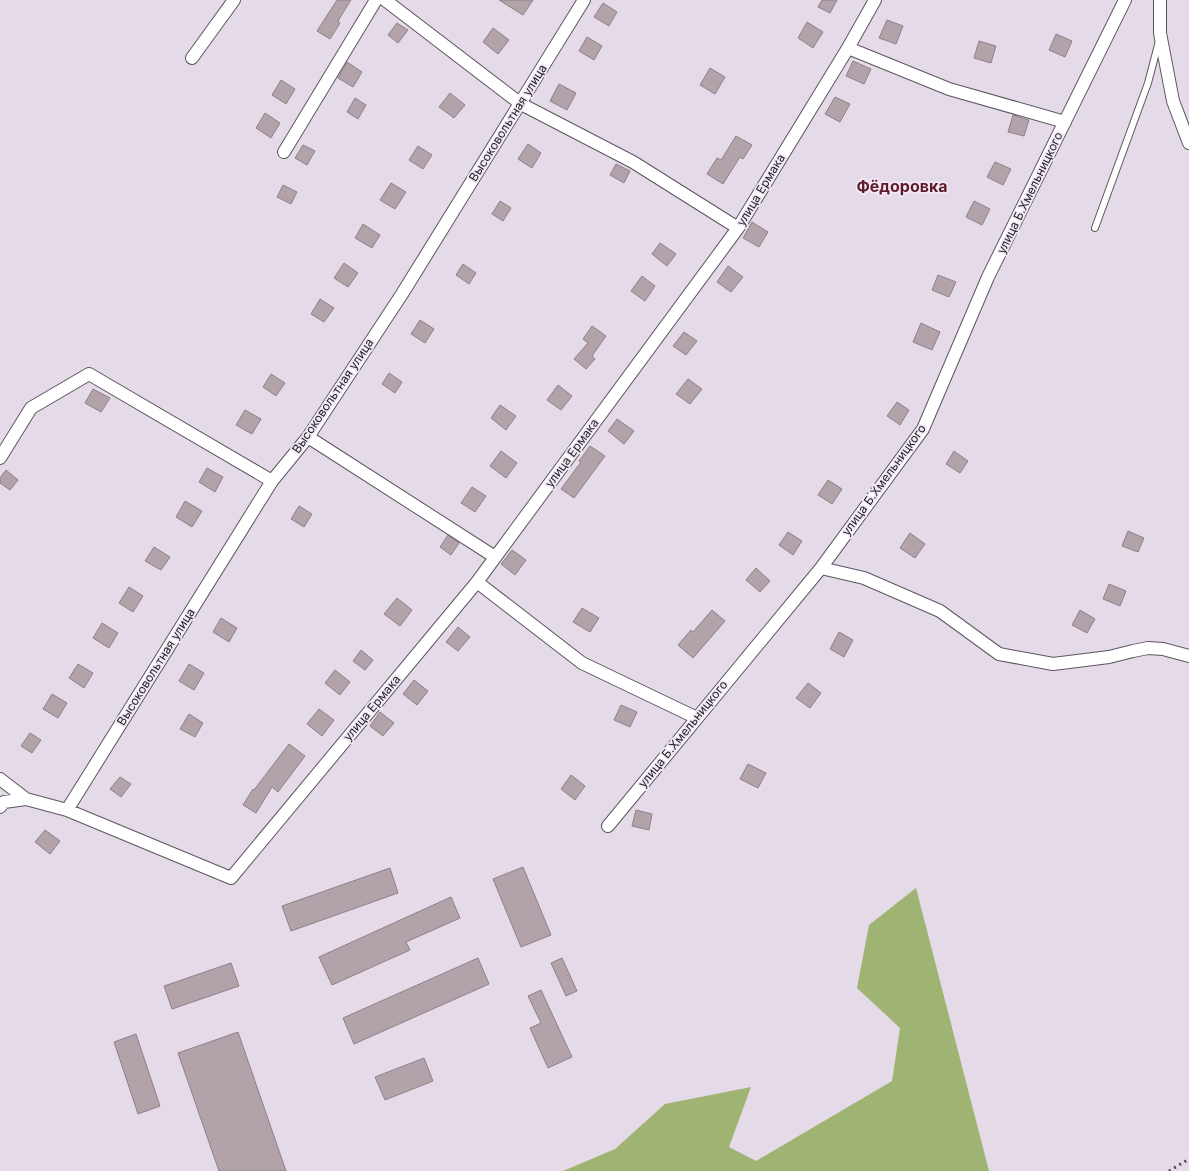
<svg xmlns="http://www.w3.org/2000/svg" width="1189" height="1171" viewBox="0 0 1189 1171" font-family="Inter,sans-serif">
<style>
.forest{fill:#9fb472}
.building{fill:#b2a3ab;stroke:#8e8087}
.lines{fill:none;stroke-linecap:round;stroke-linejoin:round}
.lane-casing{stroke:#5d5560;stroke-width:8}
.street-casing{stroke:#5d5560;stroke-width:14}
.lane{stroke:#fff;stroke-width:6}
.street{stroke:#fff;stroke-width:12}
.rail{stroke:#4c484d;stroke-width:3;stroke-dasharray:2 4;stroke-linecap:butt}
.labels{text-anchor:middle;stroke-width:3.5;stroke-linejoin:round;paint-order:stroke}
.street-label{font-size:12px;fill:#252226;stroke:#f2e9f6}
.district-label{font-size:16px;font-weight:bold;fill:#5f1a28;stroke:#f2e9f6}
</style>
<rect width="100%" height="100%" fill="#e5dbe8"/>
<!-- forest -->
<path class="forest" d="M916 888 989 1171H563L615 1149 665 1104 751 1087 729 1147 756 1161 892 1081 900 1028 857 988 869 925Z"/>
<!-- building -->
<path class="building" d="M337 0H351L338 21 340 23 330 39 317 31Z
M499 0H533L523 15Z
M822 0H837L830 13 818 7Z
M603 3 617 12 609 26 594 17Z
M887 20 903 26 896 44 879 38Z
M807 22 823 32 813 48 798 38Z
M397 23 408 30 398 43 388 35Z
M493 28 509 40 498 54 483 42Z
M1056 34 1072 41 1065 57 1049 50Z
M587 37 602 46 594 60 579 51Z
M979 41 996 46 991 63 974 58Z
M853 61 871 69 864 84 846 76Z
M347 62 362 72 353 87 338 78Z
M710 68 725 77 715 94 700 85Z
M281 80 295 89 286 104 272 95Z
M559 84 576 93 567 110 550 101Z
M450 93 465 105 454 118 439 107Z
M835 97 850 104 840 122 825 114Z
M355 98 366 105 358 119 347 112Z
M265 113 280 123 271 138 256 128Z
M1013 115 1029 120 1024 136 1008 132Z
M736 136 752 145 743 159 740 157 723 184 707 174 717 158 721 160Z
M528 144 541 153 532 168 518 159Z
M303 145 315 151 307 165 295 158Z
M418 146 432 155 423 169 409 160Z
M995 162 1011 169 1003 185 987 177Z
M616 164 630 171 624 183 610 175Z
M391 183 406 192 395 209 380 200Z
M283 185 297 192 291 204 277 197Z
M500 201 511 208 503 221 492 214Z
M974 201 990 209 982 225 966 217Z
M752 222 768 232 759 247 743 238Z
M363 224 380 235 372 248 355 238Z
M660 243 676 254 667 266 652 254Z
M344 263 358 273 348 287 334 278Z
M463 264 476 273 469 284 456 275Z
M728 266 743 277 731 292 717 282Z
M938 275 956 282 949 297 932 290Z
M642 276 655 286 645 301 631 291Z
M320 299 334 308 324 322 311 314Z
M420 320 434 329 425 343 411 334Z
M921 323 940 332 932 350 913 342Z
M592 326 606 336 592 356 595 359 586 369 574 359 588 343 583 339Z
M684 332 697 341 686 355 673 346Z
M389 373 402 382 395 393 382 384Z
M271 374 285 383 276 396 263 387Z
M688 379 702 389 690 404 676 394Z
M558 385 572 396 561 410 547 400Z
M93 389 110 398 101 412 85 403Z
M897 402 909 410 900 425 887 416Z
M500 405 516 416 506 430 491 418Z
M245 410 261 419 252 434 236 425Z
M617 419 634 431 624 444 608 431Z
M590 446 605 456 574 498 561 489 581 462 579 461Z
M501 451 517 463 506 478 490 466Z
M954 451 968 461 960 473 946 464Z
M207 468 223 477 215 492 199 482Z
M6 470 18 480 10 490 0 483V478Z
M828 480 842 489 832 504 818 495Z
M472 487 486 496 475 512 461 503Z
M185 501 202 511 192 527 176 517Z
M299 506 312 514 304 527 291 519Z
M1128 531 1144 538 1138 552 1122 546Z
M788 532 802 541 793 555 779 545Z
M910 533 925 544 915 558 900 548Z
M448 535 459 543 451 555 440 547Z
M154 547 170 557 161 570 145 561Z
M512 550 526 560 515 575 501 564Z
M756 568 770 581 760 592 746 580Z
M1109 584 1126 591 1120 606 1103 599Z
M129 587 143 596 133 612 119 603Z
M397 598 412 610 400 626 384 614Z
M582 608 599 618 590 632 573 622Z
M712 610 725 621 693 658 678 645 691 630 693 632Z
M1080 610 1095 619 1087 633 1072 625Z
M221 618 237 628 229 642 213 632Z
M102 623 118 633 109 648 93 638Z
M458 627 470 637 458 651 446 642Z
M839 632 853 640 844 657 830 649Z
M361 650 373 660 365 670 353 661Z
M78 664 93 673 84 688 69 678Z
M189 664 204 673 194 690 179 681Z
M335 670 350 682 340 695 325 683Z
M414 680 428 691 417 705 403 694Z
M808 683 821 693 810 708 796 698Z
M52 694 67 703 58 718 43 709Z
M621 705 637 712 630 727 614 720Z
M319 709 334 720 322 736 307 724Z
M380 712 394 723 383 736 370 726Z
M189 714 203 723 195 737 180 729Z
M30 733 41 740 32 753 21 746Z
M289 744 305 756 278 792 272 787 256 813 243 805 253 789 254 790Z
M748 764 766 773 758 788 740 779Z
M571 775 585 786 575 800 561 789Z
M120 777 131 784 121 797 110 789Z
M636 810 652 814 649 830 632 826Z
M45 830 60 841 50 854 35 842Z
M523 867 551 935 521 947 493 879Z
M390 868 398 893 291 931 282 906Z
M451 897 460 918 406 942 410 950 332 985 319 957Z
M478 958 489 984 354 1044 343 1018Z
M562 958 577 991 566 996 551 963Z
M231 963 239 986 172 1009 164 986Z
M541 990 572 1057 548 1068 530 1028 541 1023 528 996Z
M238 1032 286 1171H219L178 1053Z
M136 1034 160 1106 138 1114 114 1042Z
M424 1058 433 1081 385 1100 375 1077Z"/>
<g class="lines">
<!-- lane casing -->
<g class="lane-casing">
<path id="lane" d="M1095 228 1148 83 1159 41"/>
</g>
<!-- street casing -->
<g class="street-casing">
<path id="street" d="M385 0 521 104 633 162 738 228
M1160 0V33L1173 101 1189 143
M848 48 949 89 1065 122
M192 58 234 0
M284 152 376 0
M308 437 495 557
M0 458 31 408 89 374 272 481
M821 568 864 578 940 611 999 654 1053 664 1109 657 1133 651 1148 648 1163 649 1189 656
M477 582 582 663 697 718
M0 779 26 799 67 810 231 878 477 582 738 228 848 48 875 0
M0 807 4 802 26 799
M67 810 272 481 308 437 402 294 584 0
M608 826 821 568 923 429 988 277 1125 0"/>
</g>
<!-- lane -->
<use href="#lane" class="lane"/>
<!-- street -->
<use href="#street" class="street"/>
<!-- rail -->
<path class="rail" d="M1169 1171 1189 1159"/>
</g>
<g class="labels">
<!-- street labels -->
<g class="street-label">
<text transform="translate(508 123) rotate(-58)" y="4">Высоковольтная улица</text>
<text transform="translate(761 190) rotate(-59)" y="4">улица Ермака</text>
<text transform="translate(1030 193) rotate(-64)" y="4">улица Б.Хмельницкого</text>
<text transform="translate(333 396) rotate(-56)" y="4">Высоковольтная улица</text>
<text transform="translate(572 453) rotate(-54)" y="4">улица Ермака</text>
<text transform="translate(884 480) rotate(-54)" y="4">улица Б.Хмельницкого</text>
<text transform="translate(156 667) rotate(-58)" y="4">Высоковольтная улица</text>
<text transform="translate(372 708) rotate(-50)" y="4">улица Ермака</text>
<text transform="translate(683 734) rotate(-51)" y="4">улица Б.Хмельницкого</text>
</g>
<!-- district labels -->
<g class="district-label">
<text x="902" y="192">Фёдоровка</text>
</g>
</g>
</svg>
